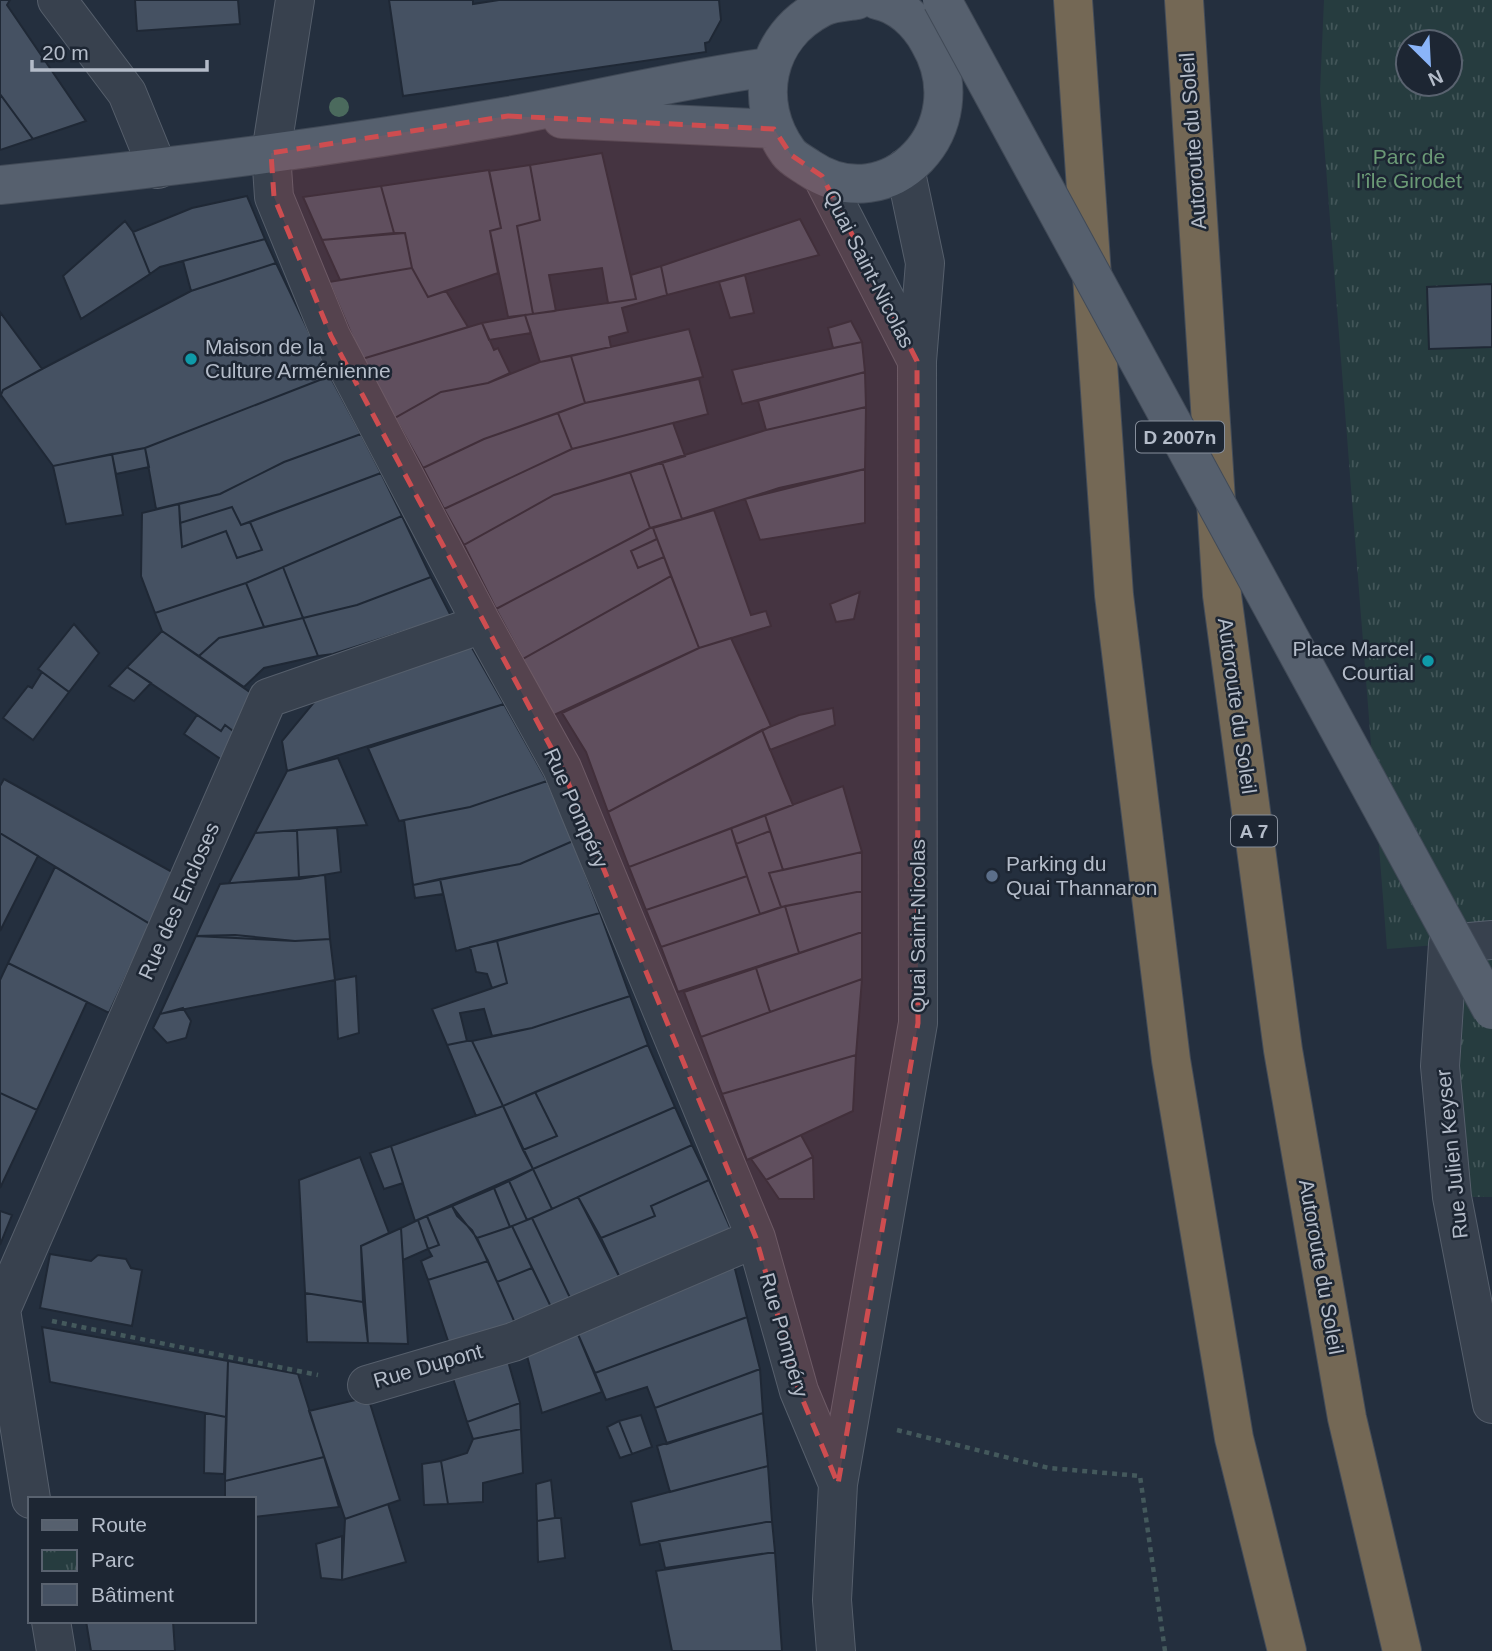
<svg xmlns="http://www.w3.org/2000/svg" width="1492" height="1651" viewBox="0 0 1492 1651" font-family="Arial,sans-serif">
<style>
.park{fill:url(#park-tufts);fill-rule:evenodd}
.building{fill:#455162;stroke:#1f2835;stroke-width:2}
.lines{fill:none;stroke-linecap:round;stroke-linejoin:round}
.minor-casing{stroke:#565f6c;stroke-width:40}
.major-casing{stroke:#414a57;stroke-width:40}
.highway-casing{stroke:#434c59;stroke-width:40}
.path{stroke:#44595c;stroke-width:4.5;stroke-dasharray:5 5;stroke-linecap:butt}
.minor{stroke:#38414e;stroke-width:38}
.major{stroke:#56606e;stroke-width:38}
.highway{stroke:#746855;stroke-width:38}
.major-bridge-casing{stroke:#414a57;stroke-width:40;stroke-linecap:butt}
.major-bridge{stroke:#56606e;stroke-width:38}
.tree{fill:#4b6a5d}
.marked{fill:#ce4d50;fill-opacity:0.2;stroke:#ce4d50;stroke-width:5;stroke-dasharray:14 9;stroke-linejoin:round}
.culture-dot{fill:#0f9aa8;stroke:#1d2633;stroke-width:2.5}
.service-dot{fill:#5c6f8a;stroke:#1d2633;stroke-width:2.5}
.labels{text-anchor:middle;stroke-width:5;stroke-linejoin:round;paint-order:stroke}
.shield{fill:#1d2633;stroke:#878f9c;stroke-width:2}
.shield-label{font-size:19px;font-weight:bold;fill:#b4bcc9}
.street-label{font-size:21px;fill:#b4bcc9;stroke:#1d2633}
.park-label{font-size:21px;fill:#6b9a76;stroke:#1d2633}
.poi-label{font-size:21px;fill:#b4bcc9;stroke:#1d2633;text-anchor:start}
</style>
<defs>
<pattern id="park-tufts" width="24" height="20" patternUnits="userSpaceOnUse" patternTransform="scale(1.75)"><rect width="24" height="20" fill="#263c3f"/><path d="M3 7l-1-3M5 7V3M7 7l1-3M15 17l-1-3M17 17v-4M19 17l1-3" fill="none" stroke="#435659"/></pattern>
</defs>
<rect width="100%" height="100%" fill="#242f3e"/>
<!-- park -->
<path class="park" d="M1324 0H1492V1197H1452L1448 944 1387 949 1320 91ZM1408 42H1450V84H1408Z"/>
<!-- building -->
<path class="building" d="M0 0H10L7 5 86 121 33 139 0 94Z
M135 0H238L240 24 137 31Z
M389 0H473V4L499 0H719L721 20 709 42 705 43 706 52 403 96Z
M0 94 33 139 0 150Z
M602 153 636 299 608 303 602 268 549 275 556 311 533 314 517 226 540 220 530 165Z
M530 165 540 220 517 226 533 314 508 317 490 231 501 228 489 171Z
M489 170 501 228 490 231 498 273 428 297 412 268 405 233H394L381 186Z
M381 186 394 233 322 240 303 197Z
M247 196 265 239 160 267 150 274 133 232 192 208Z
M800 219 819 255 667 295 661 266Z
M125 221 133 232 150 274 81 319 63 276Z
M405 233 412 268 340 280 322 240Z
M265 239 276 263 191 291 183 261Z
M276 263 330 376 145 448 53 466 1 395 3 390 42 369 191 291Z
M661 266 667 295 622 308 628 332 609 337 611 347 540 362 525 315 636 299 631 275Z
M412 268 428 297 446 291 468 327 362 359 329 282Z
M745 275 754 313 730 318 719 282Z
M1492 284V347L1429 349 1427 287Z
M0 312 42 369 3 390 0 397Z
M525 315 531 333 489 340 482 323Z
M851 321 862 342 833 348 828 328Z
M482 323 494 350 498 348 510 373 488 383 441 392 395 418 362 359Z
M689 329 703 377 585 403 571 356Z
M862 342 865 372 742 404 732 370Z
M571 356 585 403 484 439 423 468 395 418 441 392 488 383 540 362Z
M865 372 866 407 766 430 758 401Z
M330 376 361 434 284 462 220 494 156 509 145 448Z
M699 379 708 414 572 449 558 413 585 403Z
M866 407 865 469 779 488 682 519 662 462 766 430Z
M558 413 572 449 444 509 423 468 484 439Z
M673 423 685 456 554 495 464 545 444 509 572 449Z
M361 434 381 473 241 525 232 507 180 523 179 504 220 494 284 462Z
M145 448 149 467 116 474 112 454Z
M112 454 123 515 66 524 53 466Z
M662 462 682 519 650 528 630 472Z
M865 469V523L760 540 745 499Z
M630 472 650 528 496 609 464 545 554 495Z
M381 473 402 516 246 583 155 613 141 576 142 513 179 504 182 547 226 531 237 558 262 550 250 522Z
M232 507 241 525 250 522 262 550 237 558 226 531 182 547 180 523Z
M714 510 751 615 766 611 771 626 699 648 653 528Z
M402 516 431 577 357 605 303 618 283 567Z
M650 528H653L657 539 631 551 638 568 664 557 671 576 523 659 496 609Z
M657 539 664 557 638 568 631 551Z
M283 567 303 618 264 627 246 583Z
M671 576 699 648 552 716 523 659Z
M431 577 451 616 333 654 318 656 303 618 357 605Z
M246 583 264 627 219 638 199 656 162 631 155 613Z
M860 592 854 619 836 622 830 604Z
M303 618 318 656 264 668 244 687 199 656 219 638Z
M74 624 99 653 69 692 38 669Z
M162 631 251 693 241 737 225 725 221 731 127 667Z
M731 638 771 726 608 812 586 752 562 713 699 648Z
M471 646 504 704 287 771 282 741 315 701Z
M127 667 151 683 134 701 109 686Z
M42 672 69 692 33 740 3 718 28 686 32 688Z
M504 704 547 781 470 807 399 821 368 748Z
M833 708 835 725 770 750 762 730 799 715Z
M197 715 221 731 225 725 241 737 228 764 184 734Z
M762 730 793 805 629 867 608 812Z
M338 758 367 825 255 833 287 771Z
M4 779 174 873 150 924 0 833V786Z
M547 781 573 841 520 864 413 885 404 820 470 807Z
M843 786 862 852 783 870 765 815Z
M765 815 770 831 736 844 731 828Z
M337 828 341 872 299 879 297 830Z
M731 828 747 876 646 910 629 867Z
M297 830 299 879 229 883 255 833Z
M770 831 783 870 769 873 781 907 760 914 736 844Z
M0 833 38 856 0 931Z
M573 841 600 913 456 951 440 879 520 864Z
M862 852V891L781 907 769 873Z
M55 867 150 924 109 1013 8 963Z
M325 875 330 939 295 941 196 936 220 884Z
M747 876 760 914 661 947 646 910Z
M440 879 443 894 415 898 413 885Z
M862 891V932L799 953 785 906Z
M785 906 799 953 678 992 661 947Z
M600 913 630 996 532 1028 492 1036 484 1009 460 1013 467 1041 447 1045 432 1009 507 983 497 941Z
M862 932V979L770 1012 756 968Z
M235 935 295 941 330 939 335 980 160 1014 196 936Z
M497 941 507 983 492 988 487 974 476 972 470 947Z
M8 963 87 1002 37 1110 0 1093V980Z
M756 968 770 1012 701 1037 684 992Z
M356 976 359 1033 338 1039 335 980Z
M862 979 856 1055 722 1094 701 1037Z
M630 996 648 1045 503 1106 472 1041 532 1028Z
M183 1008 191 1021 186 1038 167 1043 153 1028 160 1014Z
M467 1041H472L503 1106 476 1116 447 1045Z
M648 1045 675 1107 533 1169 523 1150 557 1136 535 1092Z
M856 1055 853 1111 747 1160 722 1094Z
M535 1092 557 1136 523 1150 503 1106Z
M0 1093 37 1110 0 1188Z
M503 1106 533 1169 415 1221 391 1146Z
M675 1107 692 1145 552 1209 533 1169Z
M801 1135 813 1157 766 1180 751 1159Z
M692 1145 709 1180 651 1206 655 1216 601 1238 578 1197Z
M391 1146 403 1183 384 1189 370 1153Z
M360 1157 389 1233 361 1246 363 1302 305 1293 299 1180Z
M813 1157 814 1199H779L766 1180Z
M533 1169 552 1209 527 1220 509 1181Z
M709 1180 733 1234 623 1284 601 1238 655 1216 651 1206Z
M509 1181 527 1220 510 1227 494 1188Z
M494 1188 510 1227 477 1238 452 1206Z
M578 1197 623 1284 573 1304 532 1218Z
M452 1206 457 1216 472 1230 488 1261 428 1280 421 1261 432 1256 428 1249 439 1245 427 1216Z
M0 1211 12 1215 0 1245Z
M427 1216 439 1245 428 1249 418 1220Z
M532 1218 573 1304 553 1311 512 1226Z
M418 1220 428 1249 403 1260 401 1228Z
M512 1226 532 1268 497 1282 477 1238Z
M401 1228 408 1344 368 1343 361 1246Z
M50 1254 91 1261 98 1255 126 1259 131 1268 142 1270 132 1326 40 1308Z
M488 1261 515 1323 449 1344 428 1280Z
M733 1261 747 1317 595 1373 577 1332Z
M532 1268 553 1311 515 1323 497 1282Z
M305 1293 363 1302 368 1343 307 1342Z
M747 1317 760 1369 655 1408 647 1387 606 1400 595 1373Z
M42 1327 228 1361 226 1417 50 1382Z
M577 1332 602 1392 542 1413 526 1352Z
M506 1354 520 1403 467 1422 452 1375Z
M228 1361 298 1374 324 1457 225 1481Z
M760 1369 763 1413 667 1444 655 1408Z
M368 1397 400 1500 345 1519 309 1411Z
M520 1403 521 1429 473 1439 467 1422Z
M205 1413 226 1417 224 1474 204 1473Z
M763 1413 768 1466 670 1492 657 1446Z
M641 1415 652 1447 632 1454 619 1421Z
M619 1421 632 1454 620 1458 607 1427Z
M521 1429 523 1473 483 1483V1502L448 1504 441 1461 467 1453 473 1439Z
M324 1457 339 1507 254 1517V1499H225V1481Z
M441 1461 448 1504 424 1505 422 1464Z
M768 1466 772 1521 640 1545 631 1502Z
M551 1480 555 1518 537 1521 536 1484Z
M388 1504 406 1562 342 1580 345 1519Z
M555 1518H561L565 1558 538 1562 537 1521Z
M772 1521 775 1552 665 1568 659 1541Z
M342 1536V1580L321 1578 316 1544Z
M775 1552 782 1651H672L656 1571Z
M86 1621H173L175 1651H91Z"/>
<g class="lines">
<!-- minor casing -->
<g class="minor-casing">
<path id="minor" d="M57 0 127 93 158 169
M295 0 271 153 274 197 331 336 482 624 562 768 756 1238 799 1391 838 1484
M822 176 917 361
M1492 940 1448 944 1440 1066 1452 1197 1492 1404
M1 1310 31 1499
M0 1312 268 698 482 624
M367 1385 513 1342 756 1238
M51 1621 56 1651
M836 1651 832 1600 838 1484 918 1023 917 361 925 263 905 168"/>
</g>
<!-- major casing -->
<g class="major-casing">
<path id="major" d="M857 0C846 2 831 2 821 8 765 37 752 102 788 152 793 159 802 163 809 168 889 222 979 127 929 42 918 22 899 4 877 0
M562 119 774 129
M0 185C170 168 340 146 509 116 596 100 682 79 769 67"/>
</g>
<!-- highway casing -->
<g class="highway-casing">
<path id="highway" d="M1073 0 1114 595 1171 1060 1234 1438 1287 1651
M1184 0 1222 595 1283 1050 1347 1418 1402 1651"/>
</g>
<!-- path -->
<path class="path" d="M52 1321 318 1375
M897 1430 1049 1468 1140 1476 1165 1651"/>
<!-- minor -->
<use href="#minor" class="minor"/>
<!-- major -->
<use href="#major" class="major"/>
<!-- highway -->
<use href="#highway" class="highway"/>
<!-- major-bridge casing -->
<g class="major-bridge-casing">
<path id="major-bridge" d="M942 0 1492 1010"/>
</g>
<!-- major-bridge -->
<use href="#major-bridge" class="major-bridge"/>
</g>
<!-- trees -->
<circle class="tree" cx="339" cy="107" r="10"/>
<!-- marked area -->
<path class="marked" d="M508 116 774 129 791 155 822 176 917 361 918 1023 838 1484 799 1391 756 1238 562 768 331 336 274 197 271 153Z"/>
<!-- markers -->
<g class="culture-dot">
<circle cx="191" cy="359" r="7"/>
<circle cx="1428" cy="661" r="7"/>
</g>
<circle class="service-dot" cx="992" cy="876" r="7"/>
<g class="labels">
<!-- shield labels -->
<g class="shield">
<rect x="1136" y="421.5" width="88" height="31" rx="5"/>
<rect x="1231" y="815.5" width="46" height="31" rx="5"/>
</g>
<g class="shield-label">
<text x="1180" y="444">D 2007n</text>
<text x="1254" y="838">A 7</text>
</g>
<!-- street labels -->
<g class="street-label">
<text transform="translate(1193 141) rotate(-94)" y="7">Autoroute du Soleil</text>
<text transform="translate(869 269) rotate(63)" y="7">Quai Saint-Nicolas</text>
<text transform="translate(1237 706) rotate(82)" y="7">Autoroute du Soleil</text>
<text transform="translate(576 808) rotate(66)" y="7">Rue Pompéry</text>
<text transform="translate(179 901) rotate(-66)" y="7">Rue des Encloses</text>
<text transform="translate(918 926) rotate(-90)" y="7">Quai Saint-Nicolas</text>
<text transform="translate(1452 1154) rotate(-96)" y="7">Rue Julien Keyser</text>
<text transform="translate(1321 1267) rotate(80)" y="7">Autoroute du Soleil</text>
<text transform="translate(784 1335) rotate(74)" y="7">Rue Pompéry</text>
<text transform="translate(428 1366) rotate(-16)" y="7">Rue Dupont</text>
</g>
<!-- park labels -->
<g class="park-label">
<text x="1409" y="164">Parc de<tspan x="1409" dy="24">l'île Girodet</tspan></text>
</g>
<!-- poi labels -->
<g class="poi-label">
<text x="205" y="354">Maison de la<tspan x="205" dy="24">Culture Arménienne</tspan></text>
<text x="1414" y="656" text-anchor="end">Place Marcel<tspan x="1414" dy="24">Courtial</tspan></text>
<text x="1006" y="871">Parking du<tspan x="1006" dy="24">Quai Thannaron</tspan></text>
</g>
</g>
<!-- legend -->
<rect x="28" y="1497" width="228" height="126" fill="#1d2633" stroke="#59626f" stroke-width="2"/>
<rect x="42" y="1520" width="35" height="10" fill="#56606e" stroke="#59626f" stroke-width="2"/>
<text x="91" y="1532" font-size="21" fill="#b4bcc9">Route</text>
<rect x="42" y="1550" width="35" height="21" fill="url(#park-tufts)" stroke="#59626f" stroke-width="2"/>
<text x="91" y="1567" font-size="21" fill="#b4bcc9">Parc</text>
<rect x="42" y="1584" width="35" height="21" fill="#455162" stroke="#59626f" stroke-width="2"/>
<text x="91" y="1602" font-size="21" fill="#b4bcc9">Bâtiment</text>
<!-- north arrow -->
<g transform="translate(1429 63) rotate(156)"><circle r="33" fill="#1d2633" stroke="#59626f" stroke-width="2"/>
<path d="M0-5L12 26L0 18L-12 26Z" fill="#8ab4f8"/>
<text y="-10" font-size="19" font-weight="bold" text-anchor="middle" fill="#b4bcc9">N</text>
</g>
<!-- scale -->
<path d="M32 60v10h175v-10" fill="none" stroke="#b4bcc9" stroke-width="3.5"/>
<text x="42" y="60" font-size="21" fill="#b4bcc9" stroke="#1d2633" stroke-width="5" paint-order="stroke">20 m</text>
</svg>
